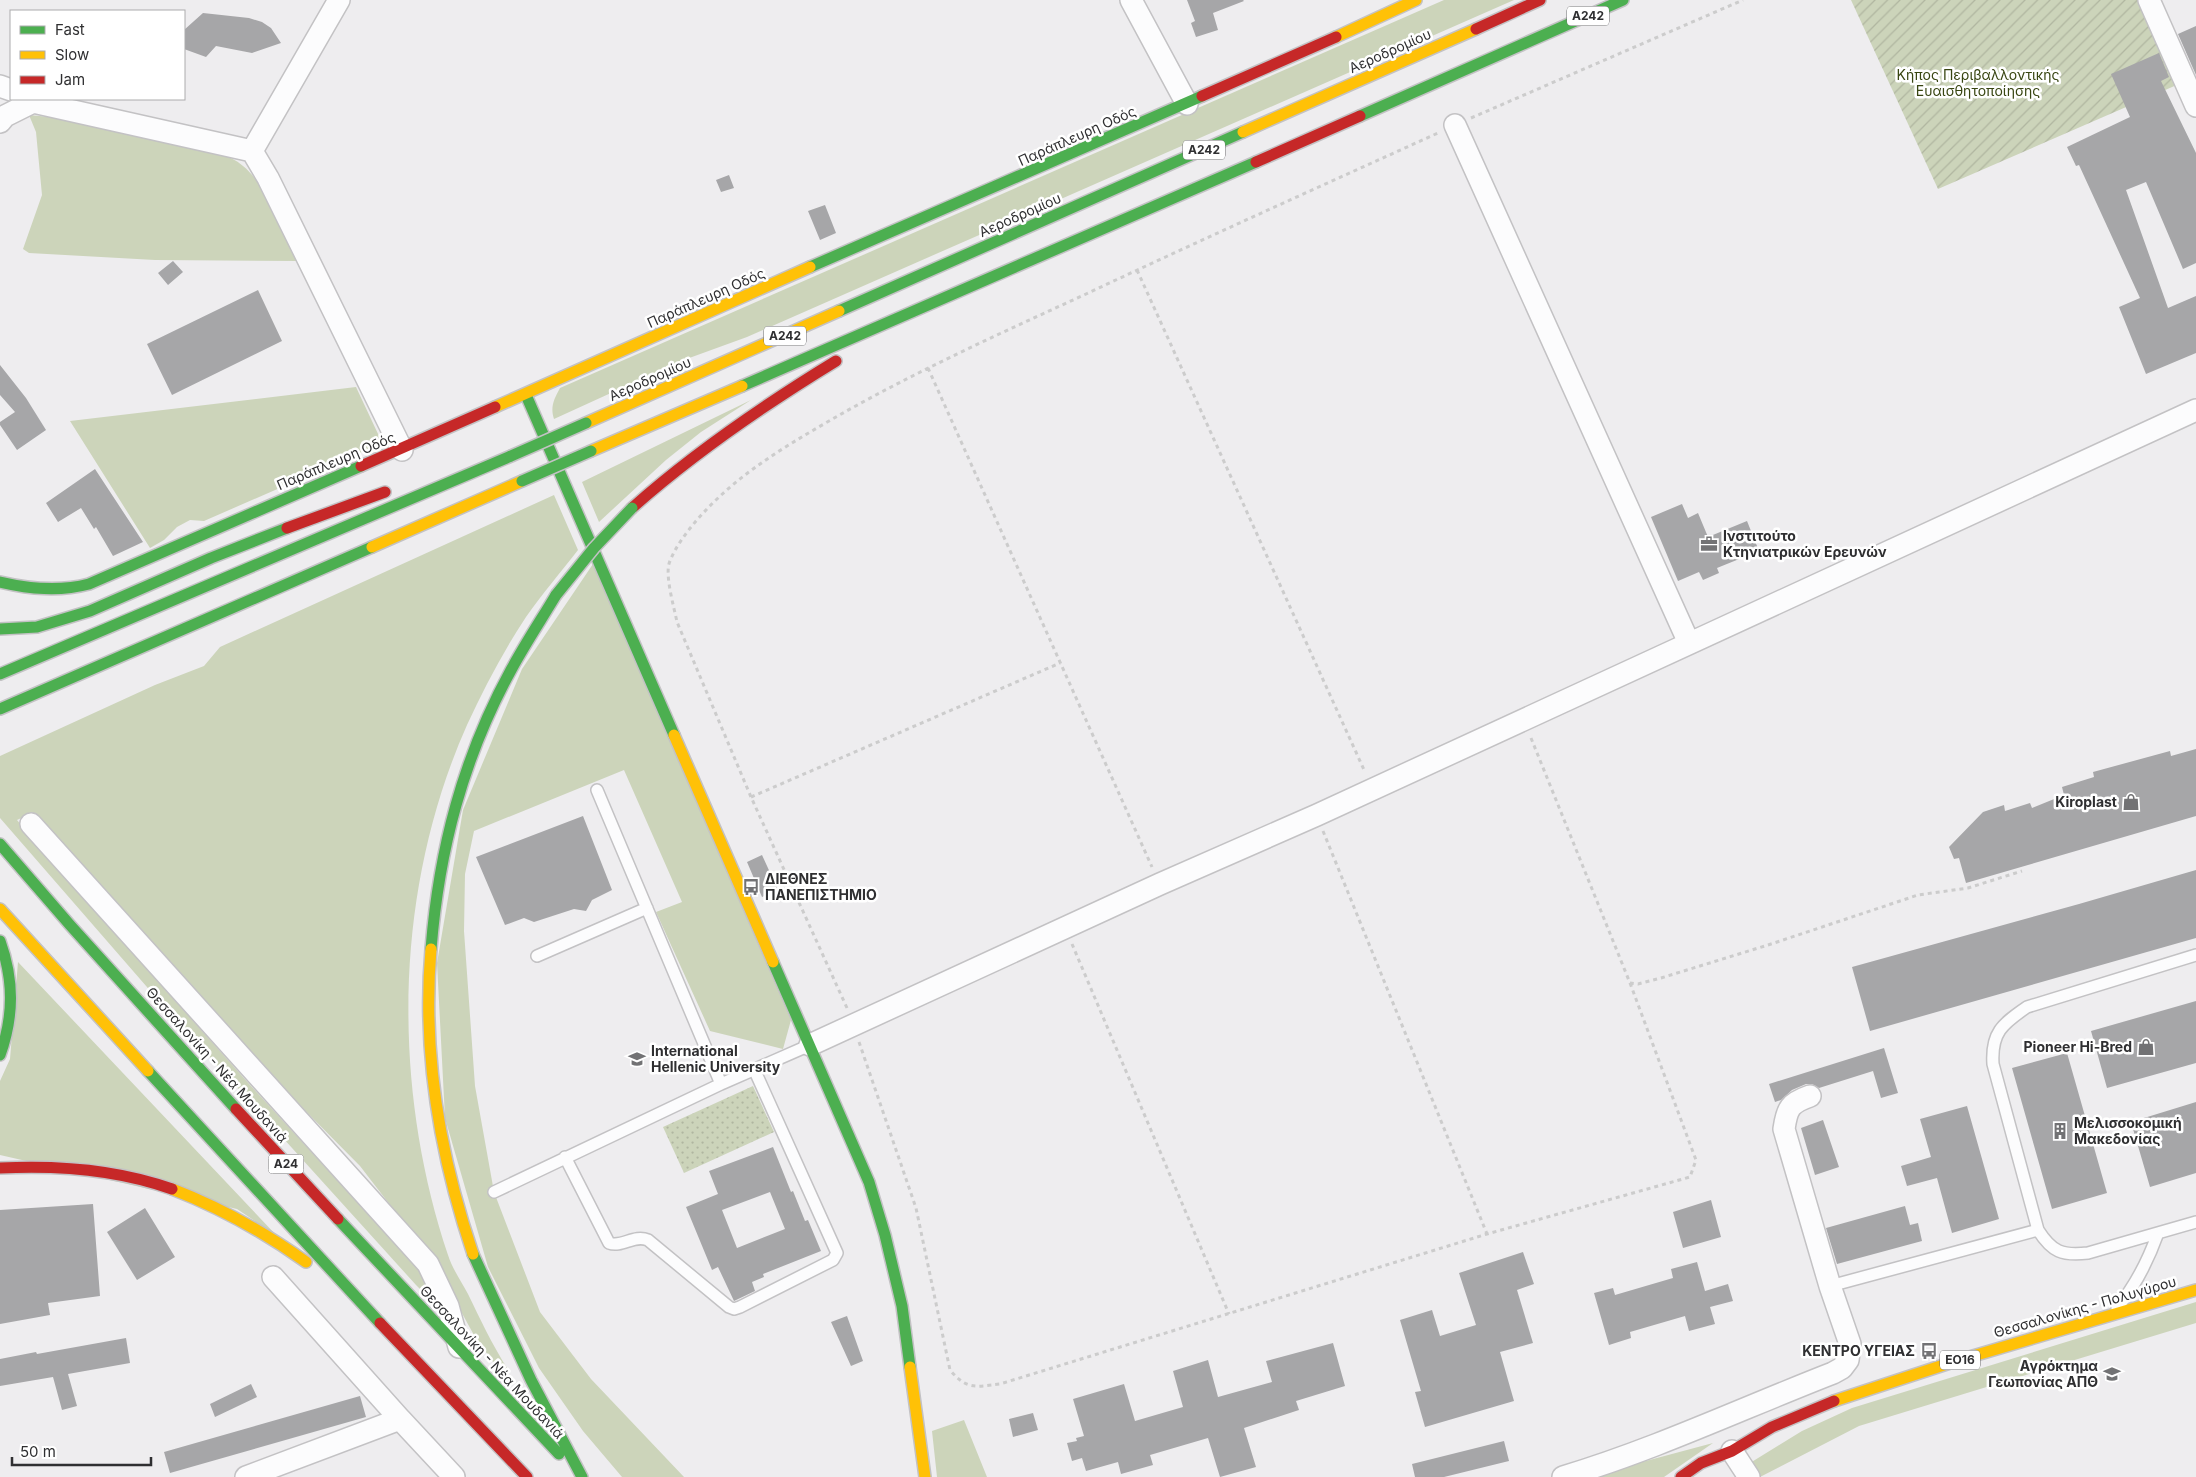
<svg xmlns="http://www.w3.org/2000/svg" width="2196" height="1477" viewBox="0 0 2196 1477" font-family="Inter,sans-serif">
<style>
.grass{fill:#ccd4ba}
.park{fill:url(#park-dots)}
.garden{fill:url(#garden-furrows)}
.building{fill:#a6a6a8;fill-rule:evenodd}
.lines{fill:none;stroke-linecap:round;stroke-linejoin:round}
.lane-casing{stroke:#c3c2c4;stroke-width:14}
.street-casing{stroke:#c3c2c4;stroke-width:24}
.fast-casing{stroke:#c3c2c4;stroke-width:14}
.slow-casing{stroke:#c3c2c4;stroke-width:14}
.jam-casing{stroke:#c3c2c4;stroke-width:14}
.path{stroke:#ccc;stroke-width:3;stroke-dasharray:4 4;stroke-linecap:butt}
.lane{stroke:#fcfcfd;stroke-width:11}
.street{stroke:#fcfcfd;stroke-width:21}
.fast{stroke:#4caf50;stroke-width:11}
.slow{stroke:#ffc107;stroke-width:11}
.jam{stroke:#c62828;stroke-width:11}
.fast-bridge-casing{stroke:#c3c2c4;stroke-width:14;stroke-linecap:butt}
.fast-bridge{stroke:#4caf50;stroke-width:11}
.labels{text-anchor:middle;stroke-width:5;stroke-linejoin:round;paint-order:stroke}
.shield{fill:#fff;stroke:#6d6d6f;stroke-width:1}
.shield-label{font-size:12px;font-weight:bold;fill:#2f2f31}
.street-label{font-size:14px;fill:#2f2f31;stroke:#fff}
.park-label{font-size:14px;fill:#384511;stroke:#fff}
.poi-label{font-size:14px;font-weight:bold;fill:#2f2f31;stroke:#fff;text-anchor:start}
</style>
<defs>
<pattern id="park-dots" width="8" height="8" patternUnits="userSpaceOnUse" patternTransform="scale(1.25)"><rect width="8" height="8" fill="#ccd4ba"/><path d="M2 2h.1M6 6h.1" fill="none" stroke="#b0b6a0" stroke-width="1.8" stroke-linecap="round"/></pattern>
<pattern id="garden-furrows" width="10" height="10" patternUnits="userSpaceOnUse" patternTransform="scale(1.25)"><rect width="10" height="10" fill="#ccd4ba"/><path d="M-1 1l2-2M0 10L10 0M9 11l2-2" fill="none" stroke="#b0b6a0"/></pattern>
</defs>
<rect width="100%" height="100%" fill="#eeedef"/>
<!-- grass -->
<path class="grass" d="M1444 0H1514L747 337 681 361 554 419C550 407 554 399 560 388Z
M29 115 50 117 219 153C228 156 236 160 243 166 266 184 285 234 298 261L155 260 29 253 23 249 42 195 36 132Z
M356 387 379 436 378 445 204 521 190 520 177 527 164 540 150 548 70 421Z
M751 400 701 432 666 460 599 522 582 482Z
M554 495 578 550C561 572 542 594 526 617 504 650 484 688 467 725 394 889 391 1085 448 1255 452 1268 461 1281 468 1294 480 1319 492 1344 507 1368L501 1373 475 1337 434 1262 360 1166 256 1061 119 907 32 813 17 820 75 888 251 1086 427 1278 442 1311 416 1285 160 1002 0 818V756L155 685 204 666 220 647Z
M593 564 791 1020 783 1049 710 1031 656 912 682 902 624 770 474 831 465 874 464 931 475 1086 494 1192 540 1312 591 1379 684 1477H622L583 1431 539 1368 488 1267 445 1118 437 963 463 810 522 669Z
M18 962 277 1236 237 1209 0 1155V1081L10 1059Z
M2196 1302V1323L1859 1426 1760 1477H1756L1750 1463 1802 1431 1852 1408Z
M964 1420 987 1477H937L932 1431Z
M1713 1443 1664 1477H1586Z"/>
<!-- park -->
<path class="park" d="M753 1086 774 1132 684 1173 663 1127Z"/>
<!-- garden -->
<path class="garden" d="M1851 0H2139L2179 84 1938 189Z"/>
<!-- building -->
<path class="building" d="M1187 0H1243L1244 1 1213 13 1218 30 1196 37 1191 23 1195 21Z
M203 13 249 18 262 22 271 28 281 43 252 53 216 46 206 57 184 49V30Z
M2196 26V75L2178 34Z
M2159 53 2169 77 2161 81 2196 153V263L2183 269 2146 182 2126 190 2168 308 2196 296V353L2146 374 2119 307 2140 298 2079 165 2076 166 2067 147 2130 117 2111 74Z
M729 175 734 188 721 192 716 180Z
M825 205 836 233 820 240 808 211Z
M173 261 183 272 168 285 158 273Z
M258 290 282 341 172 395 147 344Z
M0 365 26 398 46 430 17 450 0 425V422L15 412 0 395Z
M95 469 143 542 113 556 96 527 94 529 81 508 58 522 46 503Z
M1682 504 1688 518 1698 513 1708 537 1747 521 1759 551 1717 568 1719 573 1703 580 1699 572 1678 581 1651 517Z
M2196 749V816L1966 883 1959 858 1954 859 1949 847 1983 812 2004 805 2005 811 2030 803 2032 808 2064 795 2062 787 2094 777 2093 772 2170 751 2171 756Z
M583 816 612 890 592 900 586 911 574 909 534 922 524 918 505 925 476 857Z
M762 855 778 890 762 897 747 862Z
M2196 870V938L1870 1031 1852 967 2079 904Z
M2196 1001V1063L2107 1088 2091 1031Z
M1884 1048 1898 1093 1881 1098 1873 1071 1819 1088 1812 1084H1806L1792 1090 1781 1100 1775 1102 1769 1084Z
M2067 1053 2107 1193 2052 1209 2012 1068Z
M2196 1102V1173L2150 1187 2131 1122Z
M1967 1106 1999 1219 1952 1233 1937 1178 1907 1186 1901 1166 1931 1157 1920 1119Z
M1823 1120 1839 1167 1815 1175 1801 1128Z
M773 1147 791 1192 793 1191 805 1221 808 1220 821 1251 763 1274 764 1277 752 1282 755 1291 734 1301 718 1267 712 1270 686 1207 718 1194 709 1171ZM770 1192 785 1229 737 1248 722 1210Z
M1711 1200 1721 1237 1683 1248 1673 1212Z
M93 1204 100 1296 48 1303 50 1315 0 1324V1210Z
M1905 1206 1910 1225 1918 1223 1922 1241 1837 1264 1826 1228Z
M145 1208 175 1257 137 1280 107 1232Z
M1523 1252 1534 1284 1517 1290 1533 1343 1500 1352 1514 1401 1425 1427 1415 1392 1421 1391 1400 1320 1432 1310 1440 1336 1476 1325 1459 1273Z
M1697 1262 1705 1291 1728 1284 1733 1301 1710 1307 1715 1324 1689 1331 1685 1316 1630 1332 1631 1338 1609 1345 1594 1293 1613 1288 1615 1295 1673 1278 1671 1269Z
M847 1316 863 1361 851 1366 831 1322Z
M126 1338 130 1363 68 1374 77 1406 62 1410 53 1377 0 1386V1359L36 1352 37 1354Z
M1333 1343 1345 1386 1296 1401 1299 1410 1244 1428 1256 1467 1220 1477 1208 1438 1150 1455 1153 1465 1121 1474 1118 1462 1086 1471 1082 1458 1072 1461 1067 1443 1077 1441 1076 1438 1084 1436 1073 1399 1124 1384 1135 1421 1183 1407 1173 1371 1208 1360 1218 1397 1272 1382 1266 1361Z
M251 1384 257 1397 215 1417 210 1404Z
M360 1396 366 1417 170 1473 164 1452Z
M1033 1413 1038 1430 1013 1437 1009 1419Z
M1504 1441 1509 1461 1444 1477H1415L1412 1464Z"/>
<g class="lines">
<!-- lane casing -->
<g class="lane-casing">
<path id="lane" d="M597 790 721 1084
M2196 955 2027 1007C2002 1024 1991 1033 1993 1064L2038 1230C2052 1252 2062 1256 2088 1253L2196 1222
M537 956 647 908
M565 1157 609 1243C622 1248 634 1234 648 1240L729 1307 734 1309 740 1307 833 1260 837 1253 754 1069
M494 1192 721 1084 810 1045
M1830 1286 2038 1230
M2117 1308C2136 1285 2148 1261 2158 1233"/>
</g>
<!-- street casing -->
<g class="street-casing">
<path id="street" d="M1131 0 1187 104
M2149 0 2196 106
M0 86 11 90
M0 122 5 116 33 102 252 151 268 178 402 450
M1455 125 1689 643
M252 151 339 0
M31 824 428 1264 448 1306 459 1347
M810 1045 1160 884 1317 815 2196 410
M400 1419 454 1477
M1732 1451 1749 1477
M246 1477 400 1419 273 1277
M1563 1477C1656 1449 1743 1408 1833 1373L1842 1368 1848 1360 1850 1344 1830 1286 1784 1129C1787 1108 1790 1103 1810 1096"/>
</g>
<!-- fast casing -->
<g class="fast-casing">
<path id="fast" d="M1360 116 1623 0
M810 267 1202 96
M839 311 1243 132
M742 386 1256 162
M526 395 674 735
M0 582C30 589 59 592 89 584L361 466
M0 629 37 627 90 611 211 558 287 528
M0 674 511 456
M0 709 372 547
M0 844 70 925 236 1109
M0 941C14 980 14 1016 0 1055
M431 949C439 849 463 758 511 670 525 644 541 620 556 595
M773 962 869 1182 885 1235 902 1306 910 1367
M148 1071 380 1323
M338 1219 559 1454
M473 1254 531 1380 582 1477"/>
</g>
<!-- slow casing -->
<g class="slow-casing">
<path id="slow" d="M1336 37 1416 0
M1243 132 1476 29
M495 407 810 267
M586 423 839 311
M591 451 742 386
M372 547 522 481
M674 735 773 962
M0 909 148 1071
M431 949C422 1053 440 1156 473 1254
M172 1189C221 1208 264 1232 306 1262
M910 1367 925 1477
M1834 1401 1956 1361 2196 1290"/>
</g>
<!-- jam casing -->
<g class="jam-casing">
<path id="jam" d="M1476 29 1540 0
M1202 96 1336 37
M1256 162 1360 116
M361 466 495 407
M632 508C695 452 764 405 836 361
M287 528 385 492
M236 1109 338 1219
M0 1168C59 1165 116 1169 172 1189
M380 1323 527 1477
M1681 1477 1701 1463 1732 1451 1772 1427 1834 1401"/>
</g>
<!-- path -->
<path class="path" d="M1471 118 1743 0
M1137 270 1365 772
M928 368 1152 867
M1531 738 1630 983 1638 984 1661 978 1768 945 1918 895 1968 888 2022 871
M751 797 1060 663
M1323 831 1487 1234
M1072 944 1229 1314
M847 1008 751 797 677 622C674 607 664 573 670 561 676 546 686 533 696 521 734 477 779 450 829 421 912 373 999 334 1086 294 1203 239 1321 186 1438 133
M859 1042 916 1208 950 1370C967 1390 975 1387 1000 1384L1487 1234 1690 1177 1696 1160 1630 983"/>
<!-- lane -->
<use href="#lane" class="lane"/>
<!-- street -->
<use href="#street" class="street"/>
<!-- fast -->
<use href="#fast" class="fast"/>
<!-- slow -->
<use href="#slow" class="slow"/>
<!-- jam -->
<use href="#jam" class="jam"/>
<!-- fast-bridge casing -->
<g class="fast-bridge-casing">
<path id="fast-bridge" d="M511 456 586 423
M522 481 591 451
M556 595 594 548 632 508"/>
</g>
<!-- fast-bridge -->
<use href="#fast-bridge" class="fast-bridge"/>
</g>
<!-- icons -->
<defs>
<g id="office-bare" transform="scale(1.35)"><path d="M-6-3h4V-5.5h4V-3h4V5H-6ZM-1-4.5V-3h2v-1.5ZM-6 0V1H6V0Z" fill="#727274" stroke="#fff" stroke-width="2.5" paint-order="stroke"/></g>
<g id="shop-bare" transform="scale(1.35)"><path d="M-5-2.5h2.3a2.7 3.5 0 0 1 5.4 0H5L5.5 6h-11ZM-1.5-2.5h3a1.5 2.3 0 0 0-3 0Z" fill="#727274" stroke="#fff" stroke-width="2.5" paint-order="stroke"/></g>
<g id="bus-bare" transform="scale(1.35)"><path d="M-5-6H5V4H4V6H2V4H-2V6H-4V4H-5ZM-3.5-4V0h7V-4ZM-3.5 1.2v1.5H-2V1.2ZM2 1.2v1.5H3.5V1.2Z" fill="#727274" stroke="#fff" stroke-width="2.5" paint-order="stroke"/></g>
<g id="university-bare" transform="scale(1.35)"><path d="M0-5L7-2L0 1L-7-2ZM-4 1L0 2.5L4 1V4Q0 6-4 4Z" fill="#727274" stroke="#fff" stroke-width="2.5" paint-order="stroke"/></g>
<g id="building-bare" transform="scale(1.35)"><path d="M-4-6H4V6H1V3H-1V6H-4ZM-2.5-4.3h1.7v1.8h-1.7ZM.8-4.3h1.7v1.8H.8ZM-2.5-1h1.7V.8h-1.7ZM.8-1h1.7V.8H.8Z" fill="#727274" stroke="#fff" stroke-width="2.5" paint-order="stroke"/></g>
</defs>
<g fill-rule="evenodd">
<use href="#office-bare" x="1709" y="544"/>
<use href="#shop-bare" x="2131" y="802"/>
<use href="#bus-bare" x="751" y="887"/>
<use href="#shop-bare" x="2146" y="1047"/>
<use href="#university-bare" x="637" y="1059"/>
<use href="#building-bare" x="2060" y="1131"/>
<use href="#bus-bare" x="1929" y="1351"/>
<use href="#university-bare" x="2112" y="1374"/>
</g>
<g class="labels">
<!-- shield labels -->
<g class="shield">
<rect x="1567" y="6.5" width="42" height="19" rx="4"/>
<rect x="1183" y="140.5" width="42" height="19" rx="4"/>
<rect x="764" y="326.5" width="42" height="19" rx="4"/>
<rect x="268.5" y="1154.5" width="35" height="19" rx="4"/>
<rect x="1940" y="1350.5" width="40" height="19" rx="4"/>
</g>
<g class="shield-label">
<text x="1588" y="20">Α242</text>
<text x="1204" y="154">Α242</text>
<text x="785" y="340">Α242</text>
<text x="286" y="1168">Α24</text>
<text x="1960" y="1364">ΕΟ16</text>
</g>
<!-- street labels -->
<g class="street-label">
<text transform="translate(1390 51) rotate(-24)" y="5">Αεροδρομίου</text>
<text transform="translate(1077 136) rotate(-24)" y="5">Παράπλευρη Οδός</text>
<text transform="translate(1020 215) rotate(-24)" y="5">Αεροδρομίου</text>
<text transform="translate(706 298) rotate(-24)" y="5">Παράπλευρη Οδός</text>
<text transform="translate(650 379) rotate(-24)" y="5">Αεροδρομίου</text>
<text transform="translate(336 461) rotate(-23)" y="5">Παράπλευρη Οδός</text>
<text transform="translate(217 1065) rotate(48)" y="5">Θεσσαλονίκη - Νέα Μουδανιά</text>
<text transform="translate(2085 1307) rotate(-16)" y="5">Θεσσαλονίκης - Πολυγύρου</text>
<text transform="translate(492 1362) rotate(47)" y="5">Θεσσαλονίκη - Νέα Μουδανιά</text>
</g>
<!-- park labels -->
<g class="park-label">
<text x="1978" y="80">Κήπος Περιβαλλοντικής<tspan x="1978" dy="16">Ευαισθητοποίησης</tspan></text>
</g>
<!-- poi labels -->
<g class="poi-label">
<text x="1723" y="541">Ινστιτούτο<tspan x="1723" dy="16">Κτηνιατρικών Ερευνών</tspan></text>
<text x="2117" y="807" text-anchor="end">Kiroplast</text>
<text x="765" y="884">ΔΙΕΘΝΕΣ<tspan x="765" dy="16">ΠΑΝΕΠΙΣΤΗΜΙΟ</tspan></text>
<text x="2132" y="1052" text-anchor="end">Pioneer Hi-Bred</text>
<text x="651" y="1056">International<tspan x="651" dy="16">Hellenic University</tspan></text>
<text x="2074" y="1128">Μελισσοκομική<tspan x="2074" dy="16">Μακεδονίας</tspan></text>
<text x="1915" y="1356" text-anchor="end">ΚΕΝΤΡΟ ΥΓΕΙΑΣ</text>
<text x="2098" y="1371" text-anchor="end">Αγρόκτημα<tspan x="2098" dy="16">Γεωπονίας ΑΠΘ</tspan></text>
</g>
</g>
<!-- legend -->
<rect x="10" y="10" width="175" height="90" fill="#ffffff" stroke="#acacad"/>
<rect x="20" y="26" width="25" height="8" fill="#4caf50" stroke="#acacad"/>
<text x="55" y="35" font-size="15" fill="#2f2f31">Fast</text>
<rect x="20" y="51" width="25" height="8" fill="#ffc107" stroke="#acacad"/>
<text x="55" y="60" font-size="15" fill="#2f2f31">Slow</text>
<rect x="20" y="76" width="25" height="8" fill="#c62828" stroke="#acacad"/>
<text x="55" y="85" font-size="15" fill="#2f2f31">Jam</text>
<!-- scale -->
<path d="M12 1457v8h139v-8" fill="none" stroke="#2f2f31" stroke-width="2.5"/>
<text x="20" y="1457" font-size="15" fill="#2f2f31" stroke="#ffffff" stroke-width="4" paint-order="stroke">50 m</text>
</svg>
